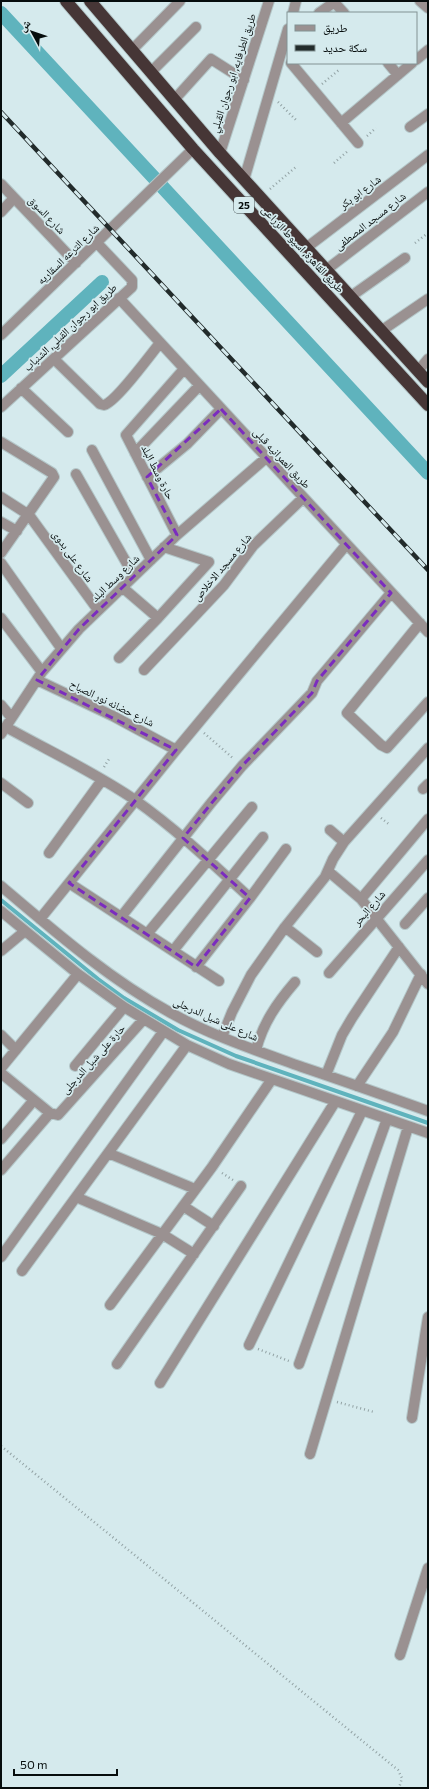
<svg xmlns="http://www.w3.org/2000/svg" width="429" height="1789" viewBox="0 0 429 1789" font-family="Commissioner,'Noto Naskh Arabic',sans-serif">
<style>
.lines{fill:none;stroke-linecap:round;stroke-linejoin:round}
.stream{stroke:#5fb3bd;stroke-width:4}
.canal{stroke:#5fb3bd;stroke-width:14}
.minor-casing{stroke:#b4c7c9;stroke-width:12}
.highway-casing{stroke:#b4c7c9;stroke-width:14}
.path{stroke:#92a2a4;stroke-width:2.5;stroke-dasharray:1 3;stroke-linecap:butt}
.minor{stroke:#9a9191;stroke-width:10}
.highway{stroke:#463636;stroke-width:12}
.rail-casing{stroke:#222b2b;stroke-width:4.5}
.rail{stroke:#d5eaed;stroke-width:3;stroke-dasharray:9;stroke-linecap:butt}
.marked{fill:none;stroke:#7b2cbf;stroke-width:3;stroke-dasharray:8 5;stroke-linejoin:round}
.labels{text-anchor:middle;stroke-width:3.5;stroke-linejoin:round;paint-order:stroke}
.shield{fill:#d5eaed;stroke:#444f50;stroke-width:1}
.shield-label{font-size:10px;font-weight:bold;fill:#060d0d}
.street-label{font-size:11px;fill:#060d0d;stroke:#d5eaed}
</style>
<rect width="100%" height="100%" fill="#d5eaed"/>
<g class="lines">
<!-- stream -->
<path class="stream" d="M1 900 98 979 124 998 178 1030 236 1056 428 1123"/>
<!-- canal -->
<path class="canal" d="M1 13 428 473
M1 376 102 282"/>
<!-- minor casing -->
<g class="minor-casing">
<path id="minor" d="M420 1 428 8
M334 2 344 13
M293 13 296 1
M319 13 336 1
M132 50 180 1
M416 60 428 50
M291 63 358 143
M388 63 398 75
M151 72 196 27
M174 100 211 59 244 80
M341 123 412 63
M410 127 428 114
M220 153 269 1
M244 180 288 29
M1 184 76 263
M1 212 14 198
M306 248 428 155
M326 270 428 192
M350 297 405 258
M119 298 428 632
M381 331 428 299
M1 335 193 149
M54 359 100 404 104 405C116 402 150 355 160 343
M418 371 428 359
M21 388 68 432
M1 407 132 287V280L97 243
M1 442 52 473 54 477 1 553
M92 450 151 560
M135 453 199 386
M76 474 134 576
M147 477 187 444 221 409
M1 497 29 515 98 610
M1 522 17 531
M177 535 126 435 184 369
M1 563 61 648
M122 587 158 618
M1 618 42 672
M420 623 347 713 381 745 387 748 428 702
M119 658 158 618 209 562 164 547
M144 670 224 585 253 546 303 498
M37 680 113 716 176 750
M1 705 11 717
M6 727C47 750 96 773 135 800 176 829 213 864 250 898
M1 734 42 672 79 629 177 535 266 458
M1 783 28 803
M423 789 428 784
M330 830 344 842
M49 853 102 780
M328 871 361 899 428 984
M69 883 219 981
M1 886C54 931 109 979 171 1013 212 1036 258 1051 302 1067 344 1081 386 1096 428 1111
M361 899 428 819
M1 911 78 974 124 1007 187 1045 229 1064 428 1133
M121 917 211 803 242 766 312 693 317 681 391 593
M40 919 176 750 346 545
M405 924 428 898
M285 927 317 952
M147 934 252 807
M1 951 25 931
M173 951 263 837
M196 967 250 898 286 849
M329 973 428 860
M1 1035 16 1050
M222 1037 232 1012 251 975 285 927 325 877 333 859 344 842 428 748
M256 1050C263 1023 277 1003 295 982
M75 1066 124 1007
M1 1068 78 974
M1 1073 50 1113 58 1115 143 1020
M326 1075 342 1035 352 1018 399 947
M357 1086 393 1032 421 974
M1 1139 34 1100
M108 1153 195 1189
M1 1170 50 1113
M76 1197 162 1234 194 1254
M183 1206 214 1226
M1 1257 163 1032
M22 1271 187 1045
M110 1305 212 1167 272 1079
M249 1345 362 1111
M117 1364 241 1186
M299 1364 387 1119
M160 1383 335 1102
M412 1418 428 1317
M310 1454 408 1127
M400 1655 428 1568"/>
</g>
<!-- highway casing -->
<g class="highway-casing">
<path id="highway" d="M66 1 193 149 428 405
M90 1 220 153 428 382"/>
</g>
<!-- path -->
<path class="path" d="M322 84 340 69
M278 102 296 120
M367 136 376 128
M334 163 349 150
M270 189 297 166
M415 243 428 233
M204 733 234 759
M104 767 109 759
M381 818 390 825
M222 1173 233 1180
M258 1349 289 1361
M337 1402 374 1412
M1 1446 398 1770 402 1778 399 1788"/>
<!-- minor -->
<use href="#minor" class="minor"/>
<!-- highway -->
<use href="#highway" class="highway"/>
<!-- rail casing -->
<g class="rail-casing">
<path id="rail" d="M1 112 428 570"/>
</g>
<!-- rail -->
<use href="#rail" class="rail"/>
</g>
<!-- marked area -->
<path class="marked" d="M221 409 391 593 317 681 312 693 242 766 183 838 250 898 196 967 69 883 176 750 37 680 79 629 177 535 147 477Z"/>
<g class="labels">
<!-- shield labels -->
<rect class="shield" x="234" y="197" width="20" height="16" rx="3"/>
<g class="shield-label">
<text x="244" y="209">25</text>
</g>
<!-- street labels -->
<g class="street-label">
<text transform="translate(233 73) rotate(-72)" y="4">طريق الطرفايه, ابو رجوان القبلي</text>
<text transform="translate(360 192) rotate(-37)" y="4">شارع ابو بكر</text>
<text transform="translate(47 215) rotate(46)" y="4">شارع السوق</text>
<text transform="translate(370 221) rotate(-38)" y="4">شارع مسجد المصطفى</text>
<text transform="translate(303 249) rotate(47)" y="4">طريق القاهرة, اسيوط الزراعى</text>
<text transform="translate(68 254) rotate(-44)" y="4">شارع الترعه السقاريه</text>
<text transform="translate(70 327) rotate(-43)" y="4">طريق ابو رجوان القبلي, الشنباب</text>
<text transform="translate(282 458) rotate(47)" y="4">طريق العمرانيه قبلى</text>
<text transform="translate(158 472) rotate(63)" y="4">حارة وسط البلد</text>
<text transform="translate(73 556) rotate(54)" y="4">شارع على بدوى</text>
<text transform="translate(222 567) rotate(-50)" y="4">شارع مسجد الاخلاص</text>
<text transform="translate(115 578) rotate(-44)" y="4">شارع وسط البلد</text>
<text transform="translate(112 703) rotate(26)" y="4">شارع حضانه نور الصباح</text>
<text transform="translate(369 908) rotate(-49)" y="4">شارع البحر</text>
<text transform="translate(216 1019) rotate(24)" y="4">شارع على شبل الدرجلى</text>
<text transform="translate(93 1059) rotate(-48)" y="4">حارة على شبل الدرجلى</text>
</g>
</g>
<!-- border -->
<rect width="429" height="1789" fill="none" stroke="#060d0d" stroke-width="4"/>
<!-- legend -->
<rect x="287" y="12" width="130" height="52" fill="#d5eaed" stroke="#829293"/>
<rect x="295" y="25" width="20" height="6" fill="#9a9191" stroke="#829293"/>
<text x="323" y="32" font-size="12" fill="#060d0d">طريق</text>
<rect x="295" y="45" width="20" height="6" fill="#222b2b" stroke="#829293"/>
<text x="323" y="52" font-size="12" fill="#060d0d">سكة حديد</text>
<!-- north arrow -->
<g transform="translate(32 32) rotate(310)" stroke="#d5eaed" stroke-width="3" paint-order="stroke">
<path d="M0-3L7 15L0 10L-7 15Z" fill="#060d0d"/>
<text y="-6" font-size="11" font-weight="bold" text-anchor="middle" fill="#060d0d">ش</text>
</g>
<!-- scale -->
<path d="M14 1769v6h103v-6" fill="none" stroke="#060d0d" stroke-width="2"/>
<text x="20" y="1769" font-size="12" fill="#060d0d" stroke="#d5eaed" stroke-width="3" paint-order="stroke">50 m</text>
</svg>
